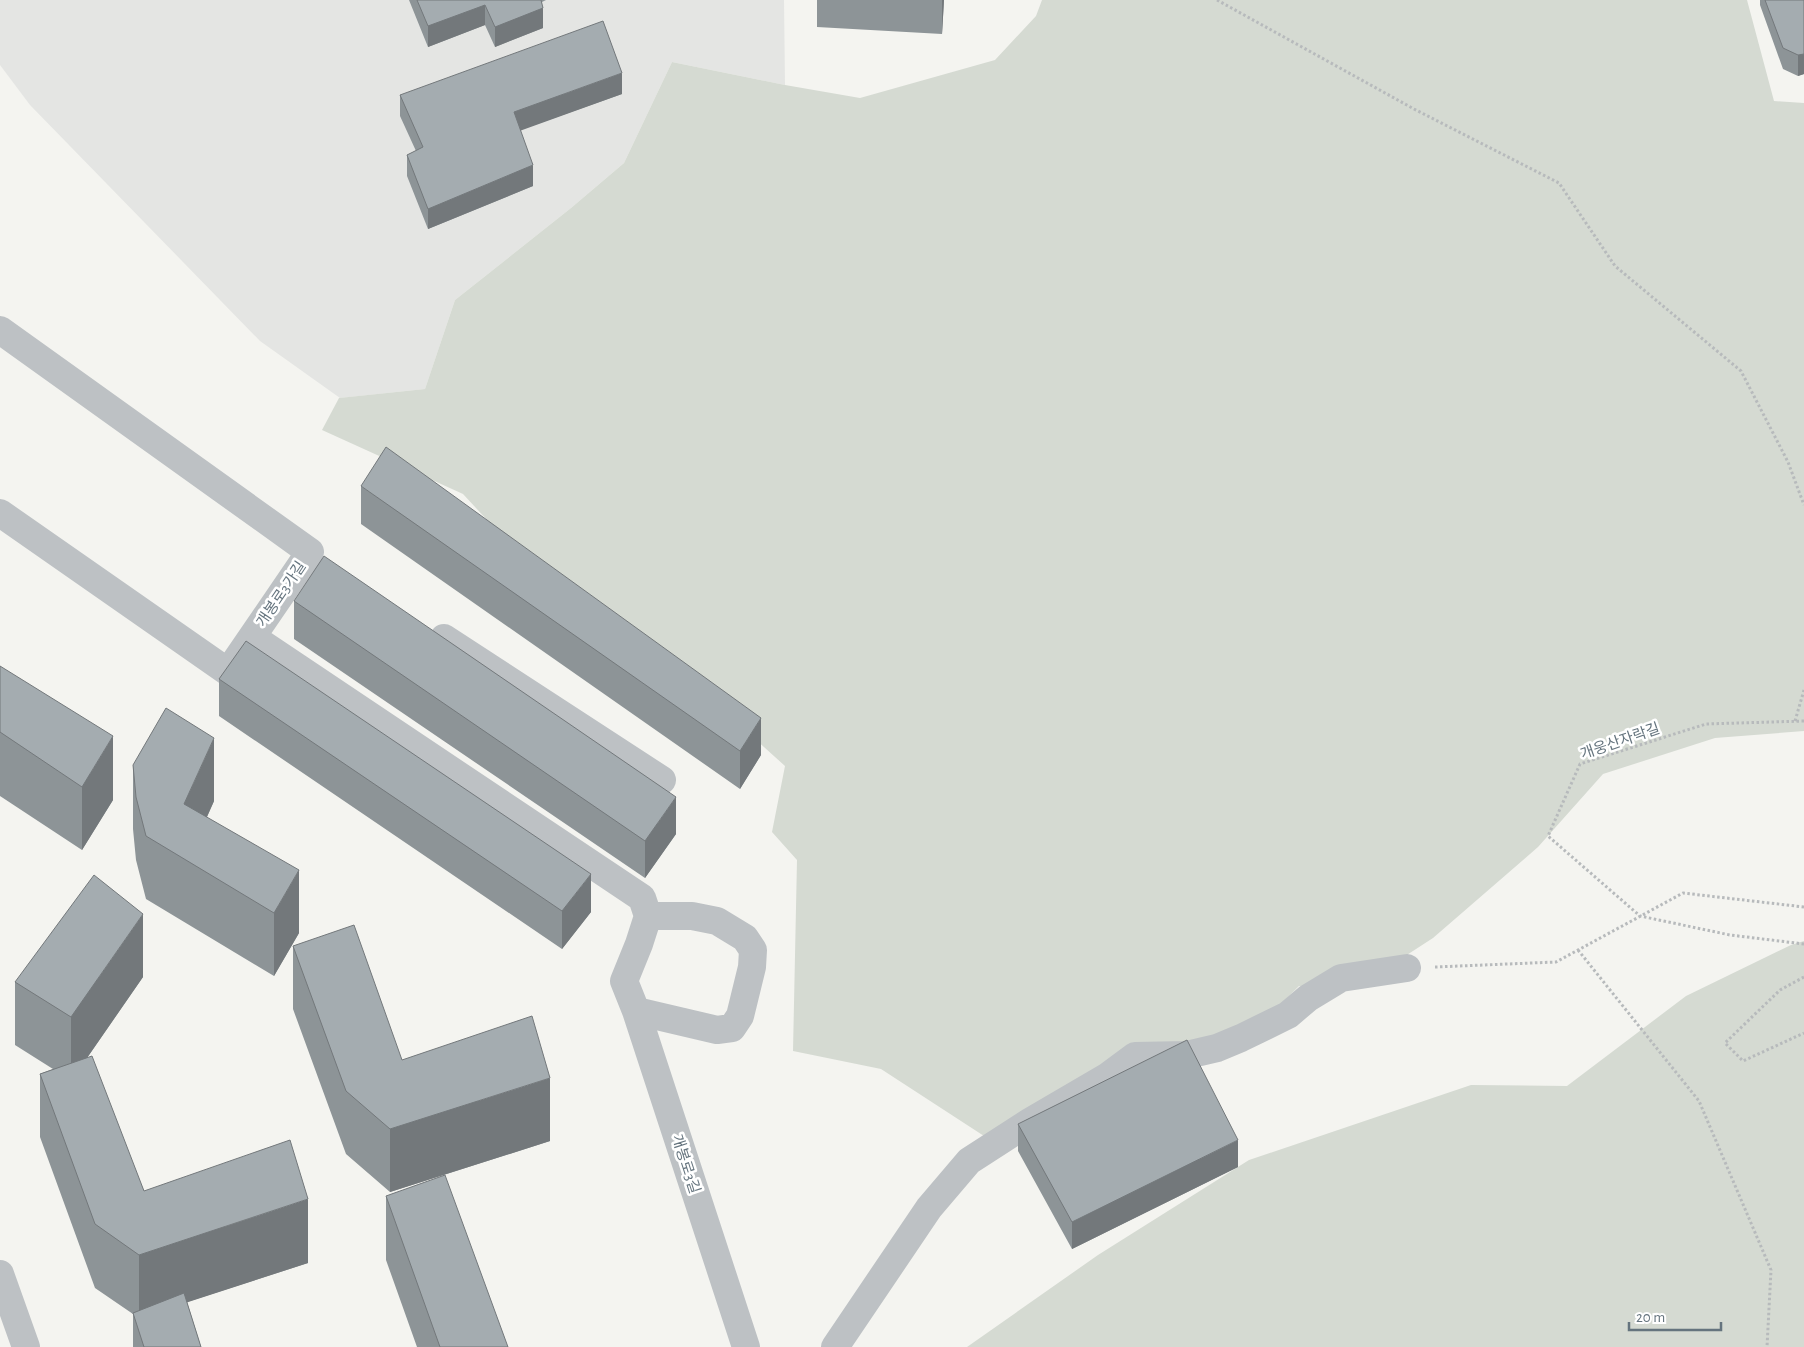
<svg xmlns="http://www.w3.org/2000/svg" width="1804" height="1347" viewBox="0 0 1804 1347" font-family="'Alegreya Sans','Noto Sans KR',sans-serif">
<style>
.built{fill:#e4e5e3}
.green{fill:#d5dad2}
.lines{fill:none;stroke-linecap:round;stroke-linejoin:round}
.path{stroke:#b7babc;stroke-width:3;stroke-dasharray:2.5 2.5;stroke-linecap:butt}
.minor{stroke:#bdc1c4;stroke-width:28}
.wall{fill:#8d9497}
.shaded-wall{fill:#73787b}
.building{fill:#a4acb0;stroke:#73787b}
.labels{text-anchor:middle;stroke-width:5;stroke-linejoin:round;paint-order:stroke}
.street-label{font-size:15px;fill:#65747e;stroke:#fff}
</style>
<rect width="100%" height="100%" fill="#f4f4f0"/>
<!-- built -->
<path class="built" d="M0 0H784L785 85 672 62 624 163 571 208 455 300 425 389 340 398 260 341 30 105 0 65Z"/>
<!-- green -->
<path class="green" d="M1042 0H1747L1774 101 1804 103V731L1715 738 1603 774 1538 847 1433 938 1359 986H1299L1230 1055 1153 1076 1004 1149 881 1069 793 1051 797 860 772 832 785 766 677 668 502 536 463 494 322 430 339 398 425 389 455 300 571 208 624 163 672 62 785 85 860 98 995 60 1036 16Z
M1804 941V1347H967L1098 1255 1249 1160 1471 1085 1567 1086 1686 996 1791 945Z"/>
<g class="lines">
<!-- path -->
<path class="path" d="M1217 0 1414 109 1559 183 1615 266 1741 371 1788 462 1804 505
M1795 721 1804 690
M1804 721 1706 724 1580 764 1548 836 1640 916 1730 935 1804 944
M1578 950 1699 1101 1771 1270 1767 1347
M1435 967 1556 962 1683 893 1804 907
M1804 977 1780 990 1725 1043 1743 1061 1804 1033"/>
<!-- minor -->
<path class="minor" d="M0 330 310 552 228 672 0 513
M252 637 642 898 648 916 639 944 624 981 636 1011 746 1347
M444 638 662 780
M636 1011 717 1030 732 1028 740 1016 752 967 753 950 745 938 717 921 692 916H648
M0 1274 26 1347
M835 1347 929 1208 969 1161 1031 1121 1108 1076 1135 1056 1187 1055 1217 1048 1241 1038 1288 1015 1308 998 1341 978 1407 968"/>
</g>
<!-- wall -->
<path class="wall" d="M409 0H546L542 2 543 28 495 47 485 25 428 47Z
M817 0H944L942 34 817 27Z
M1760 0H1804V74L1798 76 1783 69 1760 5Z
M622 94 520 130 533 186 428 229 407 176V155L416 151 400 116V95Z
M361 486 761 755 740 789 361 524Z
M294 601 676 834 645 878 294 639Z
M0 666 113 800 82 850 0 796Z
M219 679 591 912 562 949 219 716Z
M133 765 214 801 207 817 299 933 274 976 146 899 136 860 133 829Z
M293 946 402 1060 550 1141 390 1192 346 1154 293 1009Z
M143 977 87 1058 144 1191 308 1263 187 1302 201 1347H133V1314L95 1288 40 1137V1074L53 1069 15 1045V982Z
M1018 1124 1238 1167 1072 1249 1018 1151Z
M386 1196 508 1347H417L386 1260Z"/>
<!-- shaded-wall -->
<path class="shaded-wall" d="M942 0H944L942 34Z
M485 5V25L428 47V26Z
M543 8V28L495 47V27Z
M1804 54V74L1798 76V55Z
M622 73V94L514 133V112Z
M533 165V186L428 229V209Z
M761 718V755L740 789V751Z
M113 736V800L82 850V787Z
M214 738V801L187 861 184 804Z
M676 797V834L645 878V841Z
M299 870V933L274 976V913Z
M591 874V912L562 949V911Z
M143 914V977L71 1081V1017Z
M550 1078V1141L390 1192V1129Z
M1238 1140V1167L1072 1249V1222Z
M308 1199V1263L139 1318V1255Z"/>
<!-- building -->
<path class="building" d="M417 0H541L543 8 495 27 485 5 428 26Z
M1765 0H1804V54L1798 55 1783 48Z
M603 21 622 73 514 112 533 165 428 209 407 155 423 147 400 95Z
M386 447 761 718 740 751 361 486Z
M324 556 676 797 645 841 294 601Z
M246 641 591 874 562 911 219 679Z
M0 666 113 736 82 787 0 732Z
M166 708 214 738 184 804 299 870 274 913 146 836 136 797 133 765Z
M94 875 143 914 71 1017 15 982Z
M354 925 402 1060 532 1016 550 1078 390 1129 346 1091 293 946Z
M1187 1040 1238 1140 1072 1222 1018 1124Z
M92 1056 144 1191 290 1140 308 1199 139 1255 95 1224 40 1074Z
M445 1175 508 1347H440L386 1196Z
M184 1293 201 1347H144L133 1313Z"/>
<g class="labels">
<!-- street labels -->
<g class="street-label">
<text transform="translate(281 594) rotate(-56)" y="5">개봉로3가길</text>
<text transform="translate(1620 741) rotate(-19)" y="5">개웅산자락길</text>
<text transform="translate(686 1164) rotate(72)" y="5">개봉로3길</text>
</g>
</g>
<!-- scale -->
<path d="M1629 1322v8h92v-8" fill="none" stroke="#65747e" stroke-width="2.5"/>
<text x="1636" y="1322" font-size="15" fill="#65747e" stroke="#ffffff" stroke-width="4" paint-order="stroke">20 m</text>
</svg>
